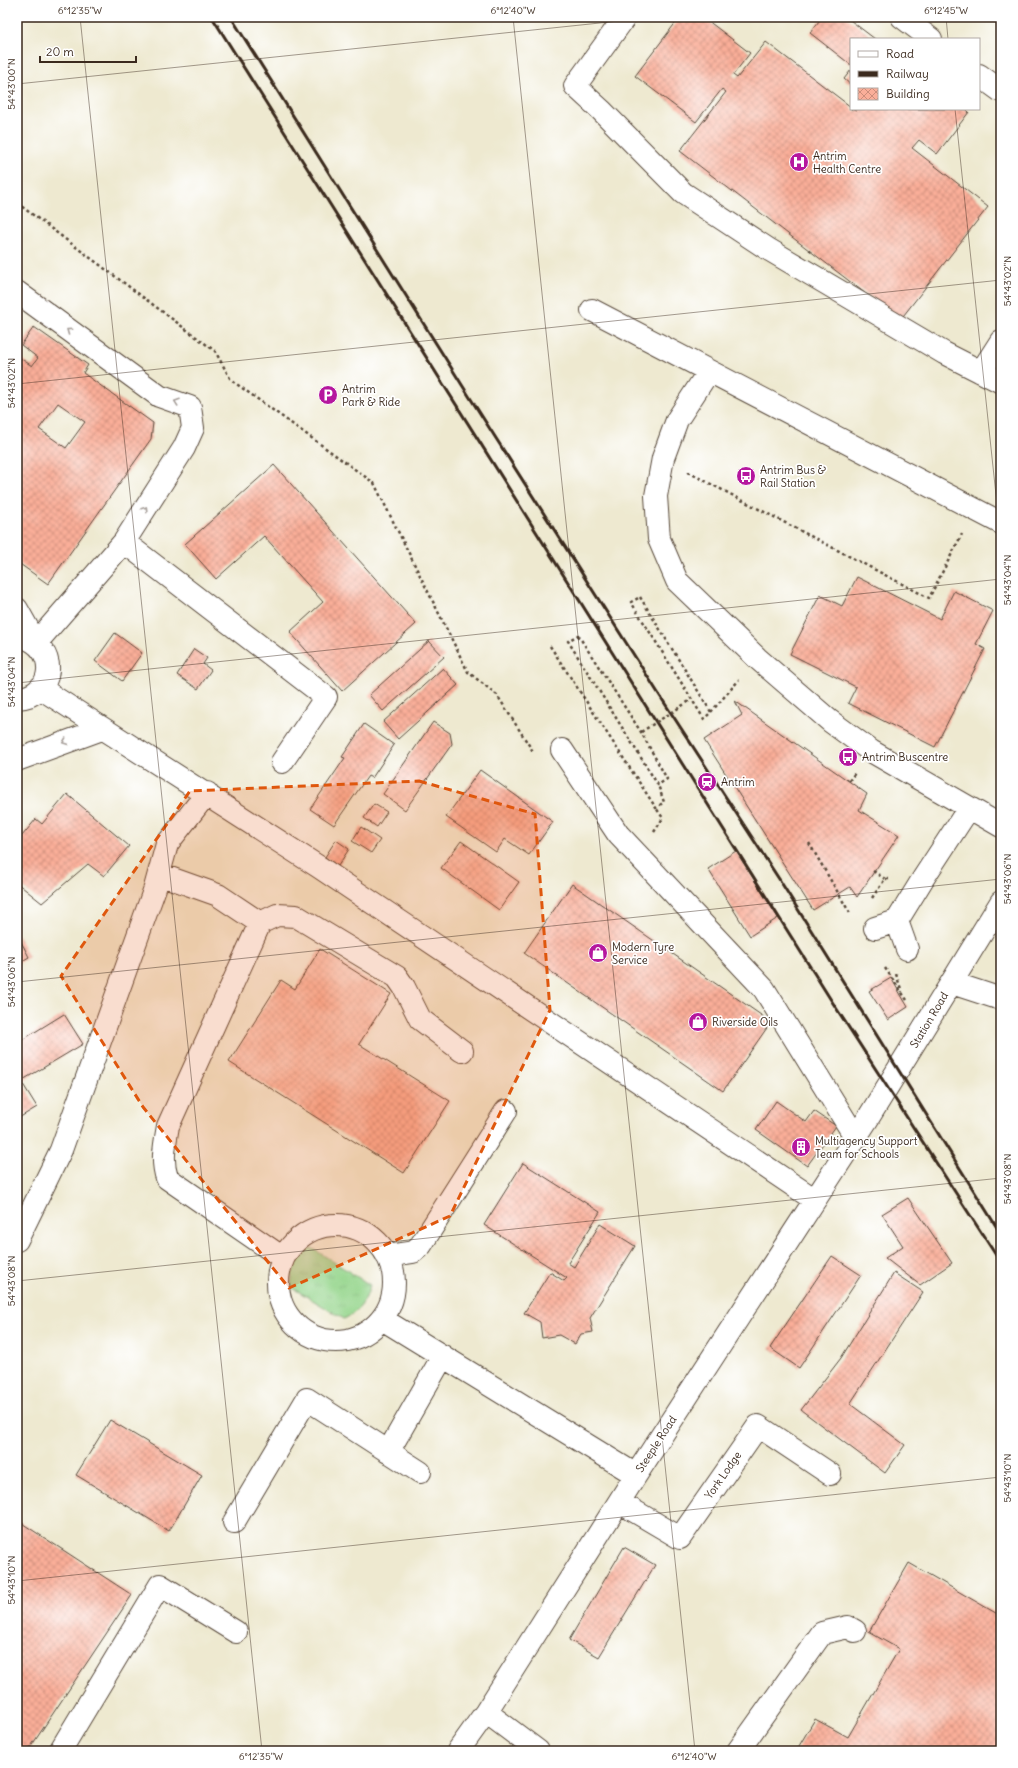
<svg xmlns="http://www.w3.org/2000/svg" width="1018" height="1768" viewBox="0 0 1018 1768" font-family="Delius,sans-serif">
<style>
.grass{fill:url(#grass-tufts);stroke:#688055}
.building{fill:url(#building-cross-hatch);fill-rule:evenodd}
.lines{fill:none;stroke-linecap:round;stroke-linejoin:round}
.minor-casing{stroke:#564739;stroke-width:24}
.path{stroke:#564739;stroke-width:2.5;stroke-dasharray:3 3;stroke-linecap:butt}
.minor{stroke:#fff;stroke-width:22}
.rail{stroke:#3b2a1e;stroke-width:3}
.path-bridge{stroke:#564739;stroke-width:2.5;stroke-dasharray:3 3;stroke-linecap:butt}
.oneway{stroke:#a79f9a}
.marked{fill:#df570d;fill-opacity:0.2;stroke:#df570d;stroke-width:3;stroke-dasharray:8 5;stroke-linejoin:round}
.ticks{fill:none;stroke:#3b2a1e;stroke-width:1;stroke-opacity:0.45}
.labels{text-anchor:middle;stroke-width:3.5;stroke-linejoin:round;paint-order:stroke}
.poi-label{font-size:11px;fill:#3b2a1e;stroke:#fff;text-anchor:start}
.street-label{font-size:11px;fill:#3b2a1e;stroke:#fff}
.neatline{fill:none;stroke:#3b2a1e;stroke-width:1.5}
.ticks-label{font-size:10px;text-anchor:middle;fill:#3b2a1e}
</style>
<defs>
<pattern id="grass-tufts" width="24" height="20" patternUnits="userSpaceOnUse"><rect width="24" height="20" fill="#95d58c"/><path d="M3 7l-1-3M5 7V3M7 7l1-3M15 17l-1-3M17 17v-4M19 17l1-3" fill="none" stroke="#81b778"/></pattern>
<pattern id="building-cross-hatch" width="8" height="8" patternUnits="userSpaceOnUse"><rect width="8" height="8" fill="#faae99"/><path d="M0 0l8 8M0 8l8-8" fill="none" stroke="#cc8e7c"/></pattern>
</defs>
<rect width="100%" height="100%" fill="#fff"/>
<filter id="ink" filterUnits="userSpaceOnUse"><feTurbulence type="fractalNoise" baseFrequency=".025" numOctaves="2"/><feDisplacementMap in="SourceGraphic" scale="8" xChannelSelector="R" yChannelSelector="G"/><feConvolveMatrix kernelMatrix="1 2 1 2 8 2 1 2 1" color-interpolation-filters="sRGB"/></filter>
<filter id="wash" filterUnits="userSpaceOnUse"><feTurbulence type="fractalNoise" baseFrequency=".012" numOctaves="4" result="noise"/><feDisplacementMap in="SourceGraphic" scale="16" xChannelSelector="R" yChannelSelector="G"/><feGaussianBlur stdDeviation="0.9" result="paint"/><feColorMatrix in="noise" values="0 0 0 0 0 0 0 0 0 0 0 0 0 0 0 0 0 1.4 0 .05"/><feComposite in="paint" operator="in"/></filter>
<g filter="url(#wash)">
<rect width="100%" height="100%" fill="#eee9d0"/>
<!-- grass -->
<path class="grass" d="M312 1248 370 1285C366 1301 360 1311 344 1319L291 1287C292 1271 296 1254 312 1248Z"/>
<g id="blocks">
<!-- building -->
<path class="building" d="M680 17H703L750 53 733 75 737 78 766 42 851 107V109L856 111 858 109H966L969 112 937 154 919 140 912 148 988 207 900 320 680 151 726 92 722 89 696 122 635 76Z
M822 17H846L875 39H851V65L810 33Z
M851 70V85L844 79Z
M34 327 88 365 83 373 153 423 151 439 48 584 17 562V356L32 366 38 358 21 345ZM58 403 85 422 66 448 39 429Z
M274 465 416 624 342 691 290 632 323 602 264 536 216 579 185 544Z
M857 577 940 619 954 591 993 611 976 644 985 649 935 747 848 703 856 687 790 654 820 595 842 606Z
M115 633 142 653 122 681 95 661Z
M429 641 444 657 383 711 369 695Z
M194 649 207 658 203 664 211 670 198 689 177 675Z
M443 668 458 685 398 739 383 722Z
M735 701 867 794 859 810 899 835 857 897 850 887 813 910 704 740 742 715Z
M433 722 450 733 452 744 405 810 383 794Z
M364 724 394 745 372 778 368 776 334 825 310 809 345 758 342 757Z
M480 770 553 822 529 855 505 839 496 852 446 817Z
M67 794 129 846 104 876 88 864 42 903 17 883V855L20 851 17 848V842L36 819 42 824Z
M374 804 387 812 377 827 364 818Z
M361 827 380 840 371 853 352 841Z
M336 840 349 849 338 866 325 857Z
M461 841 519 882 499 910 441 868Z
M736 851 778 918 750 936 708 869Z
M572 884 771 1022 723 1091 524 953Z
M17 934 29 957 17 964Z
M320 949 391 994 359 1044 450 1101 404 1173 229 1062 281 980 295 989Z
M891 978 908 1007 888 1020 869 991Z
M64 1014 83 1044 21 1081 37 1107 17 1119V1043Z
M776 1101 806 1122 814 1111 836 1126 807 1166 756 1130Z
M523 1163 600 1212 568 1263 574 1267 600 1224 635 1246 590 1318 593 1332 581 1334 575 1344 559 1335 542 1338 540 1322 524 1313 550 1272 564 1281 567 1278 484 1225Z
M908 1198 952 1263 920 1285 885 1258 903 1246 882 1214Z
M832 1256 861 1275 799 1368 770 1348Z
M894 1273 923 1292 850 1404 905 1445 885 1473 801 1410 841 1358Z
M110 1420 202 1475 169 1531 76 1475Z
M17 1520 132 1595 28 1751H17Z
M624 1547 655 1565 599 1657 569 1640Z
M909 1563 1001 1616V1751H796L815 1719 848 1737 899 1649 869 1632Z"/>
</g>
</g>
<g filter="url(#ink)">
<use href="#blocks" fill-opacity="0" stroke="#564739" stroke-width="1"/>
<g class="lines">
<!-- minor casing -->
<g class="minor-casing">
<path id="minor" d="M625 17 575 86 601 110 683 193 768 249 944 353 1001 382
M902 17 931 39
M979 75 1001 91
M17 292 159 396 190 407 193 428 184 448 124 542 36 643 17 609
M592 310 1001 523
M709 371 677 420 663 458 656 496 659 539 677 581 757 658 830 721 871 751 1001 826
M981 372 1001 341
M124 542 326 697 282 762
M40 688 319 867 815 1200
M17 698C56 696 59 647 22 637
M562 750 618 834 764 989 856 1138
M17 760 102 729
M159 874 218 895 260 923
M897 921 907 949
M875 928 897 921 924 877 969 808
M952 983 1001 999
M278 1283a58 58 0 1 1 116 0a58 58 0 1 1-116 0Z
M17 1240 61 1150 155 888 167 844 207 793
M387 1256 413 1252 421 1245 506 1111
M283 1258 167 1178C161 1160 165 1144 168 1126L260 923 277 915 296 916 397 977 404 987 420 1019 462 1051
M382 1319 636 1475
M388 1452 443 1356
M619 1502 680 1538 758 1426 830 1474
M234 1522 307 1399 420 1472
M486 1712 538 1751
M60 1751 160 1585 236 1632
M458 1751 486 1712 636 1475 867 1120 1001 902
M738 1751 822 1633 848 1627 855 1631"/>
</g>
<!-- path -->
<path class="path" d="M17 203 215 351 231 380 374 483 468 672 497 695 534 753
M688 472 929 598 962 534
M640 597 711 712 704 719 631 602Z
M578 635 641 732 667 779 658 785 568 641Z
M550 646 656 808 664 802 658 785
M711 712 739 680
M849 781 855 773
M654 832 663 818 656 808
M809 843 851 915
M873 871 885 879
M872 898 885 879H889
M885 968 907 1000
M896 974 902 992"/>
<!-- minor -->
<use href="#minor" class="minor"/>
<!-- rail -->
<path class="rail" d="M212 17 831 1000 1001 1263
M231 17 469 396 660 696 779 879 1001 1234"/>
<!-- path-bridge -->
<path class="path-bridge" d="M641 732 691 700"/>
</g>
<!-- one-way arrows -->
<defs><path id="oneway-chevron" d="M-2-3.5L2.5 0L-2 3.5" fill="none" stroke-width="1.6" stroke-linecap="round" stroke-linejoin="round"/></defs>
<g class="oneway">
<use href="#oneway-chevron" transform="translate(69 331) rotate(-144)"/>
<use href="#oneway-chevron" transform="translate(177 402) rotate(-161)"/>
<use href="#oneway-chevron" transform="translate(145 509) rotate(-57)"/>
<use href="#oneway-chevron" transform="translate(65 742) rotate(160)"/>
</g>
</g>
<!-- marked area -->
<path class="marked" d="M419 781 535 814 550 1010 450 1216 289 1288 143 1107 61 976 190 791Z"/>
<!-- ticks -->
<path class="ticks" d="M80 17 262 1751M513 17 695 1751M946 17 948 39M17 84 657 17M955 109 1001 542M17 384 1001 280M17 683 1001 579M17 982 1001 879M17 1281 1001 1178M17 1581 1001 1477"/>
<!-- icons -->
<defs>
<g id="hospital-disc" transform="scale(1)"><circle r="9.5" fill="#b5179e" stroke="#fff"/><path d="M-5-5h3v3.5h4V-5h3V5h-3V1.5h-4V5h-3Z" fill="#fff"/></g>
<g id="parking-disc" transform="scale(1)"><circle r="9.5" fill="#b5179e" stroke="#fff"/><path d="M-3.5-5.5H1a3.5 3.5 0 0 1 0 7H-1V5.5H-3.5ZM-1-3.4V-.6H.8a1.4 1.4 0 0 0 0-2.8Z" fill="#fff"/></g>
<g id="bus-disc" transform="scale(1)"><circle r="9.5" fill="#b5179e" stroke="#fff"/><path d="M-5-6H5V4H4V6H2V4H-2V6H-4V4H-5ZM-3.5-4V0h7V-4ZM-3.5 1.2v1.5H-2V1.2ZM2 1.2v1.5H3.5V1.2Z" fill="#fff"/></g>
<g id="station-disc" transform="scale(1)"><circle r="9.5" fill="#b5179e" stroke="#fff"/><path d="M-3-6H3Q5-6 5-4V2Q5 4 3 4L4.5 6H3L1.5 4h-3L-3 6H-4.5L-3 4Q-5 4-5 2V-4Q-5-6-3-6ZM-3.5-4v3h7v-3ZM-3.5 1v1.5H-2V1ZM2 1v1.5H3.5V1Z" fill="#fff"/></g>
<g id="shop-disc" transform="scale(1)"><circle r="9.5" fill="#b5179e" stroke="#fff"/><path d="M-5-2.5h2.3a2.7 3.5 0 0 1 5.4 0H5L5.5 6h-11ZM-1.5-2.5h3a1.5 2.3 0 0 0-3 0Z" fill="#fff"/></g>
<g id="building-disc" transform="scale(1)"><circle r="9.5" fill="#b5179e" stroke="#fff"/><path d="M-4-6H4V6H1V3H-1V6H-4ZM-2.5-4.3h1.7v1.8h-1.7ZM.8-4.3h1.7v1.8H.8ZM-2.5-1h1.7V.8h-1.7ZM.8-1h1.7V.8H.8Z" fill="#fff"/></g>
</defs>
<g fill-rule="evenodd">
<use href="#hospital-disc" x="799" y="162"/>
<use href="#parking-disc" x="328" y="395"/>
<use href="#bus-disc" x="746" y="476"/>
<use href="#bus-disc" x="848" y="757"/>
<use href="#station-disc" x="707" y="782"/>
<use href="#shop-disc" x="598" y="953"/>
<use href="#shop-disc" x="698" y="1022"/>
<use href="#building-disc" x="801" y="1147"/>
</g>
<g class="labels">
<!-- poi labels -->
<g class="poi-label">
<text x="813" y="160">Antrim<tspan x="813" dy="13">Health Centre</tspan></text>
<text x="342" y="393">Antrim<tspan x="342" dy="13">Park &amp; Ride</tspan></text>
<text x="760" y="474">Antrim Bus &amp;<tspan x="760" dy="13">Rail Station</tspan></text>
<text x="862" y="761">Antrim Buscentre</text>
<text x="721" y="786">Antrim</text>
<text x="612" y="951">Modern Tyre<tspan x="612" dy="13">Service</tspan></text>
<text x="712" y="1026">Riverside Oils</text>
<text x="815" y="1145">Multiagency Support<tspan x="815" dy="13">Team for Schools</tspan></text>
</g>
<!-- street labels -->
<g class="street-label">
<text transform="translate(929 1020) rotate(-59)" y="4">Station Road</text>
<text transform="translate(656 1444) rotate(-57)" y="4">Steeple Road</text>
<text transform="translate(723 1475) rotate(-55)" y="4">York Lodge</text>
</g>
</g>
<!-- margin -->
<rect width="1018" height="1768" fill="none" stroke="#fff" stroke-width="44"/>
<!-- legend -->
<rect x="850" y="38" width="130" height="72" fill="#ffffff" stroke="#b1aaa5"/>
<rect x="858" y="51" width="20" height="6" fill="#ffffff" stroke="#b1aaa5"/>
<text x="886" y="58" font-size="12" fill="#3b2a1e">Road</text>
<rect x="858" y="71" width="20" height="6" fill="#3b2a1e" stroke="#b1aaa5"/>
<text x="886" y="78" font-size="12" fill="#3b2a1e">Railway</text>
<rect x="858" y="88" width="20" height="12" fill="url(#building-cross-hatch)" stroke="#b1aaa5"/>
<text x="886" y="98" font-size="12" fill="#3b2a1e">Building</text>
<!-- scale -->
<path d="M40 56v6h96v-6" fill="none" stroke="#3b2a1e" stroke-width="2"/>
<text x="46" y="56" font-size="12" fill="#3b2a1e" stroke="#ffffff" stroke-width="3" paint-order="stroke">20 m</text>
<rect x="22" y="22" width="974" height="1724" class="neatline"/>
<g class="ticks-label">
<text x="80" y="14">6°12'35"W</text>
<text x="513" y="14">6°12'40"W</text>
<text x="946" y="14">6°12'45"W</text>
<text transform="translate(11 84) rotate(-90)" y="4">54°43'00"N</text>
<text transform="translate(1007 281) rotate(-90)" y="4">54°43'02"N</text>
<text transform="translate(11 383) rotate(-90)" y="4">54°43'02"N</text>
<text transform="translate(1007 580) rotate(-90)" y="4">54°43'04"N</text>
<text transform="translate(11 682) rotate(-90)" y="4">54°43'04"N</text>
<text transform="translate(1007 879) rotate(-90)" y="4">54°43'06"N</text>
<text transform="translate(11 982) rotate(-90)" y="4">54°43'06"N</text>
<text transform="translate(1007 1179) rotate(-90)" y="4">54°43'08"N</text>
<text transform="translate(11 1281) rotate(-90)" y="4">54°43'08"N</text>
<text transform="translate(1007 1478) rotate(-90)" y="4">54°43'10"N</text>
<text transform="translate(11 1580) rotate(-90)" y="4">54°43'10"N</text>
<text x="261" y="1760">6°12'35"W</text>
<text x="694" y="1760">6°12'40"W</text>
</g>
</svg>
